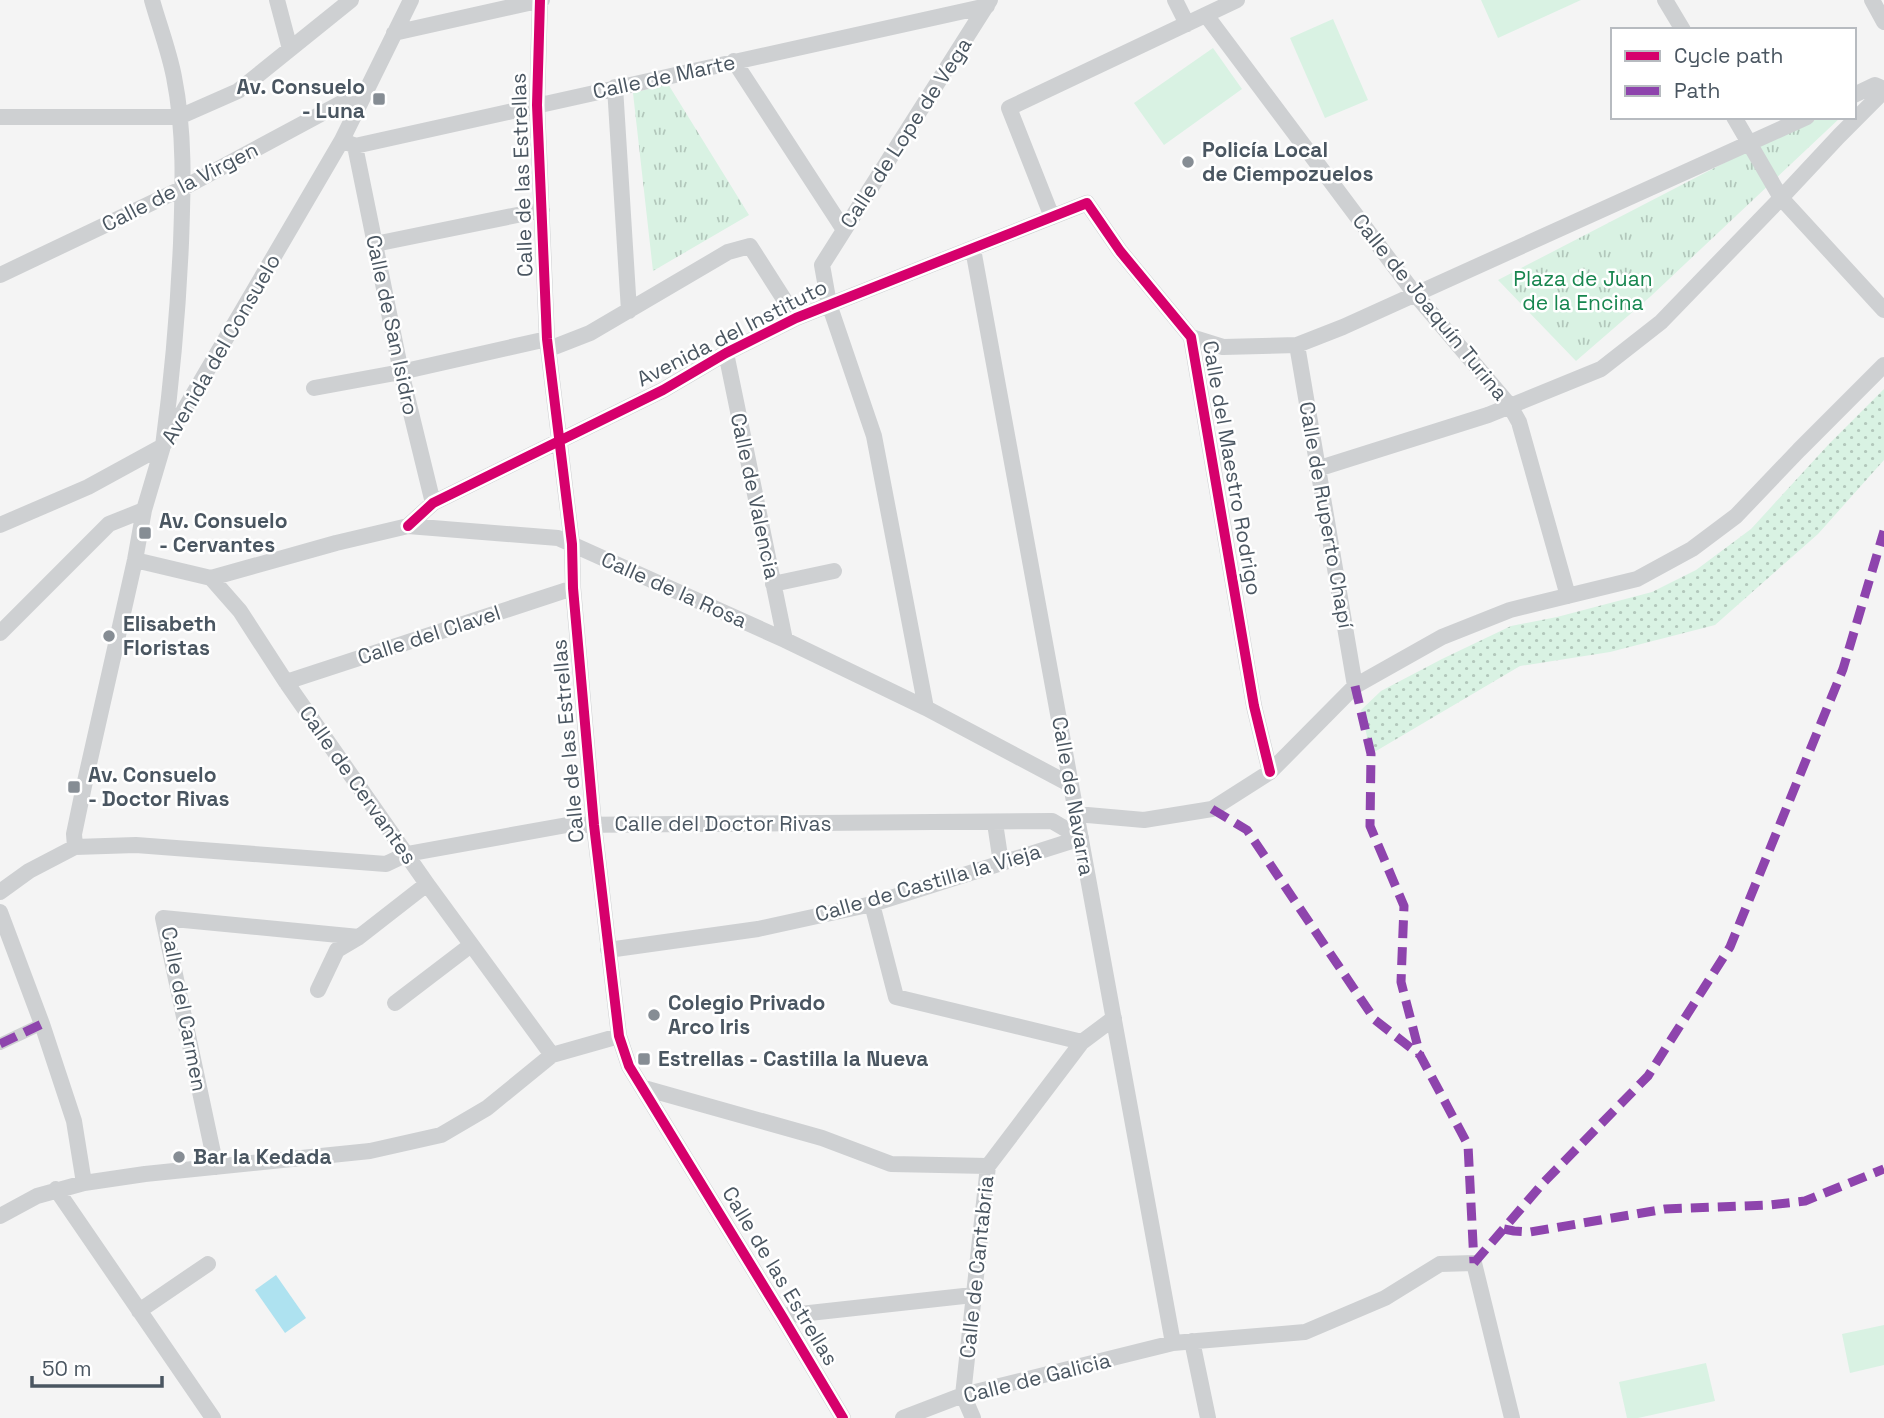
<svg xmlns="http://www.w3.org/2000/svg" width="1884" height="1418" viewBox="0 0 1884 1418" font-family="'Space Grotesk',sans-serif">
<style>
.grass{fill:url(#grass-dots)}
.park{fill:url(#park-tufts)}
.garden{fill:#d9f2e3}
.water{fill:#aee2f0}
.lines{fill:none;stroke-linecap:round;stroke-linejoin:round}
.pedestrian{stroke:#ced0d2;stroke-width:12}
.minor{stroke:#ced0d2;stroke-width:16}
.quiet{stroke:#8e44ad;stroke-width:9;stroke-dasharray:18 9;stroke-linecap:butt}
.cycleway-casing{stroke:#fff;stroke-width:15}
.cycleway{stroke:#d6006c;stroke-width:10}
.poi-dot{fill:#868d94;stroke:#fff;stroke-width:2.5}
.labels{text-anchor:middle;stroke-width:5;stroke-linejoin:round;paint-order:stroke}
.street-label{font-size:21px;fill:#4a5661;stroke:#fff}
.poi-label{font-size:21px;font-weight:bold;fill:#4a5661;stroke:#fff;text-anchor:start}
.park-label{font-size:21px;fill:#17864f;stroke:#fff}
</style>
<defs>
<pattern id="grass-dots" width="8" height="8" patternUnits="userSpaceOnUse" patternTransform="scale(1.75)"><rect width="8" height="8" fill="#d9f2e3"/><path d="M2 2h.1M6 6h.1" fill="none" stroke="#b2c7bb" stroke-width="1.8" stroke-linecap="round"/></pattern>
<pattern id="park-tufts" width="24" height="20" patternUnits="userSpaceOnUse" patternTransform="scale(1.75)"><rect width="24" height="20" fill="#d9f2e3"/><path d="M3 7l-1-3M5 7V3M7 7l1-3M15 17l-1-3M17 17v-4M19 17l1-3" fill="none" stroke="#b2c7bb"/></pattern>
</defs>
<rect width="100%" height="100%" fill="#f4f4f4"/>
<!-- grass -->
<path class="grass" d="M1884 389V460L1818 534 1715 625 1610 652 1520 666 1371 754 1361 710 1381 691 1442 659 1511 626 1557 617 1652 592 1696 570 1751 529 1828 445Z"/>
<!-- park -->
<path class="park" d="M668 84 749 215 653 271 633 93Z
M1813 117H1841L1651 296 1576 361 1498 280Z"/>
<!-- garden -->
<path class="garden" d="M1481 0H1581L1498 38Z
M1333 19 1368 100 1325 118 1290 38Z
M1213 48 1242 89 1164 145 1134 103Z
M1884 1325V1365L1850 1373 1842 1334Z
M1706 1363 1715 1401 1638 1418H1627L1619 1382Z"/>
<!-- water -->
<path class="water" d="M276 1275 306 1318 285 1333 255 1290Z"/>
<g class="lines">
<!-- pedestrian -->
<path class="pedestrian" d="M0 1044 42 1024"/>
<!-- minor -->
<path class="minor" d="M277 0 290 49
M540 0 537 105 547 339 572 544 573 588 594 825 619 1036 629 1066 782 1316 843 1418
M1175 0 1187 24
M1665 0 1683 30
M1872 0 1884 22
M1206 15 1415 294 1510 406 1519 422 1568 596
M394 33 542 0
M734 61 844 230
M615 87 629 311
M1854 95 1875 85 1884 89
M0 117H179L238 91 351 0
M1734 117 1781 198 1884 310
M342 140 355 146 987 6
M355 146 401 372 433 503
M1052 217 1009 108 1237 0
M375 244 542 210
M973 249 1173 1343
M0 275 183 188 345 101 358 107
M1191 337 1223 347 1297 345 1343 327 1807 117
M1297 345 1355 686
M549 349 590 333 728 252 750 246 796 318
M726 353 785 640
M314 388 401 372 547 339
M1317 469 1488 415 1601 369 1661 322 1781 198 1839 136 1884 91
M0 525 88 487 163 446C172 379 178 311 181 243 183 188 185 132 174 77 169 51 159 25 152 0
M408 526 433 503 663 390 726 353 796 318 1087 203 1120 251 1191 337 1254 706 1270 772
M135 560 211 578 240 611 286 682 427 884 552 1055
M211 578 336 543 408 526 558 538 785 640 926 708 1071 785
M773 584 834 571
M0 633 109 524 144 510
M286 682 573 588
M926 708 874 436 829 304 822 265 990 0
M1076 814 1144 820 1212 809 1270 772 1355 686 1442 637 1510 610 1637 579 1692 549 1736 516 1799 450 1884 365
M995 823 1001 863
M75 847 74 834 84 786 135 560 144 510 163 446 342 140 411 0
M0 892 29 871 75 847 136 845 386 864 407 854 567 825 1052 821 1081 838
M872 904 896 997 1082 1042
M0 912 42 1024 74 1121 84 1183
M608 950 758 929 872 904 1081 838
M318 990 337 950 359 937
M395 1003 471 945
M644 1088 822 1138 891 1164 988 1166
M216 1167 163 918 359 937 427 884
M56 1189 213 1418
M0 1216 37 1196 84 1183 145 1174 370 1151 441 1135 487 1108 552 1055 619 1036
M139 1311 208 1264
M782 1316 973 1295
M1192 1341 1208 1418
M903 1418 963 1395 1173 1343 1305 1332 1385 1298 1440 1264 1474 1263 1512 1418
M973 1418 963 1395 988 1166 1082 1042 1114 1018"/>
<!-- quiet -->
<path class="quiet" d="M1355 686 1371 754 1370 826 1404 906 1401 982 1420 1055 1468 1145 1474 1263
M1212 809 1247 830 1375 1020 1420 1055
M0 1044 42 1024
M1504 1229 1514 1231 1530 1232 1665 1209 1769 1205 1805 1201 1884 1169
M1474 1263 1544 1182 1648 1076 1730 947 1843 669 1884 531"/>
<!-- cycleway casing -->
<g class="cycleway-casing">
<path id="cycleway" d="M540 0 537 105 547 339 572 544 573 588 594 825 619 1036 629 1066 782 1316 843 1418
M408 526 433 503 663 390 726 353 796 318 1087 203 1120 251 1191 337 1254 706 1270 772"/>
</g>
<!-- cycleway -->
<use href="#cycleway" class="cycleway"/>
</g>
<!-- markers -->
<g class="poi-dot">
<rect x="372" y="92" width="14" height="14" rx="3.5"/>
<circle cx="1188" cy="162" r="7"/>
<rect x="138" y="526" width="14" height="14" rx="3.5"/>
<circle cx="109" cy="636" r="7"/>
<rect x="67" y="780" width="14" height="14" rx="3.5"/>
<circle cx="654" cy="1015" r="7"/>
<rect x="637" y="1052" width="14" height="14" rx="3.5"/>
<circle cx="179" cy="1157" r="7"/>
</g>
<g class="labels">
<!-- street labels -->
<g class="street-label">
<text transform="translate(664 77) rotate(-12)" y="7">Calle de Marte</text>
<text transform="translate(906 133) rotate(-57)" y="7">Calle de Lope de Vega</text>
<text transform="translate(522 175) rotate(-92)" y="7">Calle de las Estrellas</text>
<text transform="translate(180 187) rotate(-27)" y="7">Calle de la Virgen</text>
<text transform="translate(1430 307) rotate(51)" y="7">Calle de Joaquín Turina</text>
<text transform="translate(392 325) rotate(78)" y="7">Calle de San Isidro</text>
<text transform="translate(732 333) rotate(-27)" y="7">Avenida del Instituto</text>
<text transform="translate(221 349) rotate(-60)" y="7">Avenida del Consuelo</text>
<text transform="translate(1232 468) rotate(80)" y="7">Calle del Maestro Rodrigo</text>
<text transform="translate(755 496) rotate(78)" y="7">Calle de Valencia</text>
<text transform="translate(1326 515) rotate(80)" y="7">Calle de Ruperto Chapí</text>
<text transform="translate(674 590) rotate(24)" y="7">Calle de la Rosa</text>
<text transform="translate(429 635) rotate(-18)" y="7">Calle del Clavel</text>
<text transform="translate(568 741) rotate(-95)" y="7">Calle de las Estrellas</text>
<text transform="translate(358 785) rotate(55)" y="7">Calle de Cervantes</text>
<text transform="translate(1073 796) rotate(80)" y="7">Calle de Navarra</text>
<text x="723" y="831">Calle del Doctor Rivas</text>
<text transform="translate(928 883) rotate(-16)" y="7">Calle de Castilla la Vieja</text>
<text transform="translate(184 1009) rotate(79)" y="7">Calle del Carmen</text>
<text transform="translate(977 1267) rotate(-84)" y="7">Calle de Cantabria</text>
<text transform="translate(780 1276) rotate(59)" y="7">Calle de las Estrellas</text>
<text transform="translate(1037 1378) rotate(-14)" y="7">Calle de Galicia</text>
</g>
<!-- poi labels -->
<g class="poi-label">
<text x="365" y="94" text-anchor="end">Av. Consuelo<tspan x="365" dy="24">- Luna</tspan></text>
<text x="1202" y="157">Policía Local<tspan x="1202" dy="24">de Ciempozuelos</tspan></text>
<text x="159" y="528">Av. Consuelo<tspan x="159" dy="24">- Cervantes</tspan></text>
<text x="123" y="631">Elisabeth<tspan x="123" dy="24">Floristas</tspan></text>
<text x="88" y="782">Av. Consuelo<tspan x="88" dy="24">- Doctor Rivas</tspan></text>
<text x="668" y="1010">Colegio Privado<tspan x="668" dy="24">Arco Iris</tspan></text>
<text x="658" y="1066">Estrellas - Castilla la Nueva</text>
<text x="193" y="1164">Bar la Kedada</text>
</g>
<!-- park labels -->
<g class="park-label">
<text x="1583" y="286">Plaza de Juan<tspan x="1583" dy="24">de la Encina</tspan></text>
</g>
</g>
<!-- legend -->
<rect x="1611" y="28" width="245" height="91" fill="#ffffff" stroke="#b7bbc0" stroke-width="2"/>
<rect x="1625" y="51" width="35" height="10" fill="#d6006c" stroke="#b7bbc0" stroke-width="2"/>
<text x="1674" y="63" font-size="21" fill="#4a5661">Cycle path</text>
<rect x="1625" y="86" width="35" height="10" fill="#8e44ad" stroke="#b7bbc0" stroke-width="2"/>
<text x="1674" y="98" font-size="21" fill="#4a5661">Path</text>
<!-- scale -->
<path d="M32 1376v10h130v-10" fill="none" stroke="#4a5661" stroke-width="3.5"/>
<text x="42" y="1376" font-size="21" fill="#4a5661" stroke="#ffffff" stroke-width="5" paint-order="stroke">50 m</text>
</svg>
